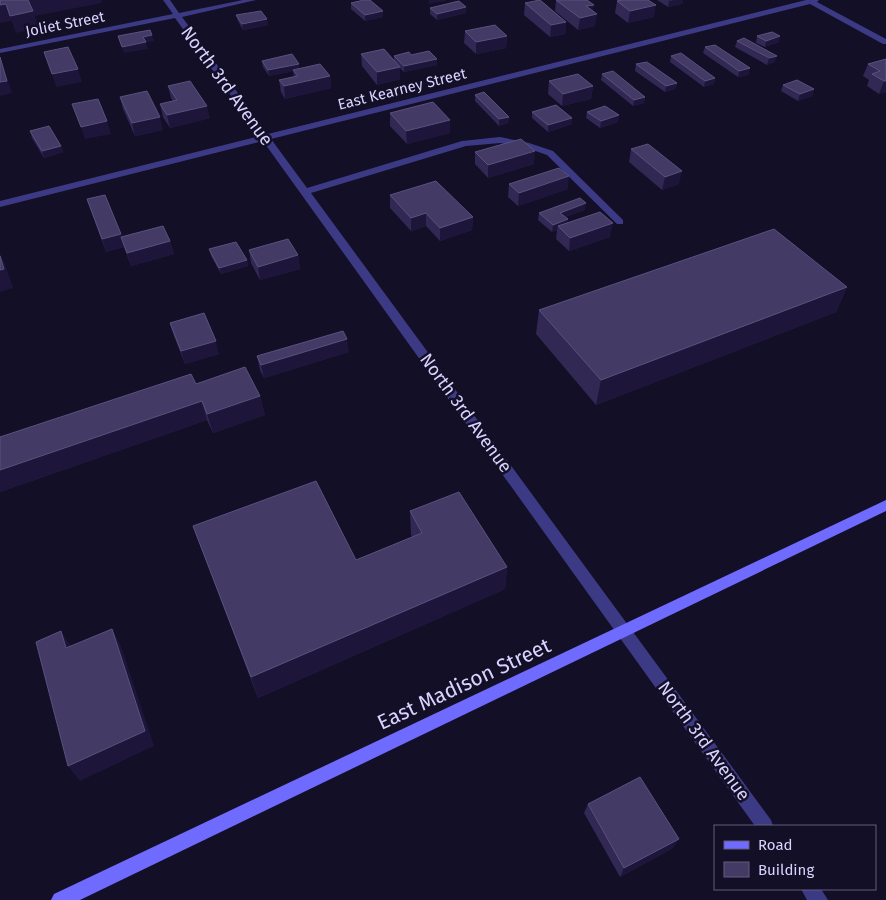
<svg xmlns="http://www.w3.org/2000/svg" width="886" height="900" viewBox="0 0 886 900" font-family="'Fira Sans',sans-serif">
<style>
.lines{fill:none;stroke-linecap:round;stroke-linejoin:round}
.minor{fill:#3d3a85;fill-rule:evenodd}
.secondary{fill:#6f6bff;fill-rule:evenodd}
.wall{fill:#312854}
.shaded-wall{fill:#1d163a}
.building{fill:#433a66;stroke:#5a527e}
.labels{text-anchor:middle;stroke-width:5;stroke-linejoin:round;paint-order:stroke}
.far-street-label{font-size:15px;fill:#d9d4ff;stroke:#130f26}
.street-label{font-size:18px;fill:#d9d4ff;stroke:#130f26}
.near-street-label{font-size:21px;fill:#d9d4ff;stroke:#130f26}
</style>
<rect width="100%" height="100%" fill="#130f26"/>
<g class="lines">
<!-- minor -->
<path class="minor" d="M163 0H170L179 13 243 0H256L182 17 268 134 806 0H819L817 2 886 39V44H883L810 4 271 139 307 188 462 141 500 137 529 143 553 151 623 220V224H617L547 155 524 147 500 143 466 146 311 193 771 820 773 826H755L263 141 0 207V201L260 136 175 18 0 53V49L173 14Z
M801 889H821L828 900H807Z"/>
<!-- secondary -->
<path class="secondary" d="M886 500V511L80 900H51L54 894Z"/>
</g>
<!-- wall -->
<path class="wall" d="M556 0H587L593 11 595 26 578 30 555 11Z
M618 0H648L654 17 628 23 615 13 617 1Z
M657 0H683L682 4 668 7Z
M351 3 383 11V17L365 21 351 9Z
M525 3 566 22 565 34 550 37 524 15Z
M466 7V13L437 20 430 14V8Z
M236 15 268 25 243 30 238 21Z
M465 31 507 36 506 48 476 54 464 43Z
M757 36 779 42 765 47 756 43Z
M737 41 775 62 767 65 735 47Z
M705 47 750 68 748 75 738 77 703 53Z
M361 54 394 61V56L411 55 437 59V65L404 72 400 68V79L377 85 362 66Z
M671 56 715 78 714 84 704 87 670 62Z
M886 59V92L879 94 867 86 869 80 863 76 868 64Z
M262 61 330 76 331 88 285 99 281 92 279 80 294 76 293 71 269 76 263 67Z
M636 64 677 83 675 89 665 92 635 71Z
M602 74 645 97 644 103 633 106 601 80Z
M549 81 593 86 591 99 562 106 548 94Z
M783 85 814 89 812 96 798 101 781 91Z
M168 86 210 118 170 128 163 117 160 104 173 101 171 98Z
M475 95 509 117 508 123 499 126 475 101Z
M120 97 163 130 135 136 123 109Z
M532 112 572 124 548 132 532 118Z
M587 112 618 122 600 128 586 118Z
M390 113 450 133 407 144 390 126Z
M30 131 61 146 63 152 44 158 32 138Z
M631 149 679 184 662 190 629 162Z
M475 152 534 164 488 178 475 164Z
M509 184 568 189 518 206 508 197Z
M390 195 473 217 472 230 440 241 426 226 411 231 390 208Z
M87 199 122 236 170 241 174 254 131 266 124 247 106 252Z
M585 210 565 217 568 219 567 223 610 237 569 251 556 239 557 230 552 232 538 220 539 213Z
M209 249 247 260 248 266 221 274 211 256Z
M249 250 298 255 300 269 260 280 251 263Z
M847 287 836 312 596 405 536 334 539 310Z
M170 323 219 354 185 364 174 336Z
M349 352 264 378 260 370 257 356Z
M196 384 260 396 265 415 213 433 207 420 0 492V437Z
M410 511 507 567 505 589 258 698 193 526 356 560 412 537 411 535Z
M588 804 673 848 620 877 584 813Z"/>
<!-- shaded-wall -->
<path class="shaded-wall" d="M28 0H101L102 3 35 16 39 28 16 33 10 16Z
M429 0H446V1L429 4Z
M675 0H683L682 4 668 7 669 1Z
M6 4 12 21 0 23V5Z
M594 5 592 15 597 14 595 26 578 30 580 18 586 6Z
M656 5 654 17 628 23 630 11Z
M466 7V13L437 20V14Z
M383 11V17L365 21V15Z
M267 19 268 25 243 30 242 24Z
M566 22 565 34 550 37 551 25Z
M152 35 154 41 144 43 143 37Z
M507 36 506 48 476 54V42Z
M780 36 779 42 765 47 766 41Z
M146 42 148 49 124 53 122 47Z
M777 56 775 62 767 65 769 58Z
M0 57 12 93 0 96Z
M437 59V65L404 72V66Z
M299 64 300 70 269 76 268 70Z
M400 67V79L377 85V72Z
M750 68 748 75 738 77 739 71Z
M78 69 82 82 56 87 52 74Z
M330 76 331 88 285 99 284 86Z
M715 78 714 84 704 87 705 81Z
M884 81H886V92L879 94Z
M677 83 675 89 665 92 666 86Z
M593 86 591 99 562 106 563 94Z
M814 89 812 96 798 101 800 94Z
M645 97 644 103 633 106 634 100Z
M207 106 210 118 170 128 167 115Z
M619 115 618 122 600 128 601 121Z
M160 117 163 130 135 136 132 123Z
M509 117 508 123 499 126V119Z
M572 118V124L548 132V125Z
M450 120V133L407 144 406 131Z
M107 121 111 134 85 139 81 127Z
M61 146 63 152 44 158 42 151Z
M535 151 534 164 488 178V165Z
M682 171 679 184 662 190 665 177Z
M569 176 568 189 518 206 519 193Z
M586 203 585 210 559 219 560 213Z
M426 213V226L411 231V218Z
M473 217 472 230 440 241V228Z
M568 219 567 226H558L557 230 552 232 553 225Z
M613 223 610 237 569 251 570 238Z
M121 234 126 247 121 237 124 247 106 252 102 239Z
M170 241 174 254 131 266 127 253Z
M0 253 6 267 13 288 0 292Z
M298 255 300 269 260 280 258 267Z
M247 260 248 266 221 274 219 268Z
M847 287 836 312 596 405 601 380Z
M347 339 349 352 264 378 261 365Z
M216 341 219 354 185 364 181 351Z
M260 396 265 415 213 433 207 414Z
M202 401 207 420 0 492V470Z
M507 567 505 589 258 698 251 677Z
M112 629 121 646 154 746 80 781 68 766Z
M61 631 72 648H66Z
M679 839 673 848 620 877 624 868Z"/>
<!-- building -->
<path class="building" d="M0 0H28L33 11 10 16 6 4 0 5Z
M364 0H370L383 11 365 15 351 3Z
M540 0 566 22 551 25 525 3Z
M556 0H587L594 5 586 6 597 14 580 18Z
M623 0H648L656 5 630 11 617 1Z
M459 1 466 7 437 14 430 8Z
M261 11 267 19 242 24 236 15Z
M495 25 507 36 476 42 465 31Z
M150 30 152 35 143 37 146 42 122 47 118 36Z
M772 32 780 36 766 41 757 36Z
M744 38 777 56 769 58 737 41Z
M715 45 750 68 739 71 705 47Z
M68 47 78 69 52 74 44 52Z
M384 49 400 67 377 72 361 54Z
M429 51 437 59 404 66 394 56 409 52 411 55Z
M681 53 715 78 705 81 671 56Z
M292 54 299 64 268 70 262 61Z
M0 57 7 81 0 82Z
M886 59V81H884L872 74 880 71 868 64Z
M647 62 677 83 666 86 636 64Z
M320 64 330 76 284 86 279 80 298 76 293 70Z
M613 71 645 97 634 100 602 74Z
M578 74 593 86 563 94 549 81Z
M797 80 814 89 800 94 783 85Z
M190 81 207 106 167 115 160 104 177 100 168 86Z
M147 91 160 117 132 123 120 97Z
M484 92 509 117 499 119 475 95Z
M98 99 107 121 81 127 72 104Z
M433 102 450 120 406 131 390 113Z
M556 105 572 118 548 125 532 112Z
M605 106 619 115 601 121 587 112Z
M49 126 61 146 42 151 30 131Z
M521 139 535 151 488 165 475 152Z
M648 144 682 171 665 177 631 149Z
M559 168 569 176 519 193 509 184Z
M436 181 473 217 440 228 426 213 411 218 390 195Z
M105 195 121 234 102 239 87 199Z
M580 198 586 203 560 213 568 219 553 225 539 213Z
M600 212 613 223 570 238 558 226Z
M163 226 170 241 127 253 121 237Z
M774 229 847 287 601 380 539 310Z
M288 239 298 255 258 267 249 250Z
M236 242 247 260 219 268 209 249Z
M0 256 4 269 0 270Z
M204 313 216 341 181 351 170 323Z
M343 331 347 339 261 365 257 356Z
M245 367 260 396 207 414 202 401 0 470V437L191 374 196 384Z
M316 481 356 560 422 533 410 511 459 492 507 567 251 677 193 526Z
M112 629 145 731 68 766 36 642 61 631 66 648Z
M640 777 679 839 624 868 588 804Z"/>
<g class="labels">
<!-- far-street labels -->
<g class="far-street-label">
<text transform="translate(65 24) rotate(-11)" y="5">Joliet Street</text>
<text transform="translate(402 89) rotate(-14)" y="5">East Kearney Street</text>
</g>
<!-- street labels -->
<g class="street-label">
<text transform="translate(227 86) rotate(54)" y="6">North 3rd Avenue</text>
<text transform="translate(466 413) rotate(54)" y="6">North 3rd Avenue</text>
<text transform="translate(704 741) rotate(54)" y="6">North 3rd Avenue</text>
</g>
<!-- near-street labels -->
<g class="near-street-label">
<text transform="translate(464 684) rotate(-25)" y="7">East Madison Street</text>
</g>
</g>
<!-- legend -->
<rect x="714" y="825" width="162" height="65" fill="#130f26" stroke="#625e7d"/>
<rect x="724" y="841" width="25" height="8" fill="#6f6bff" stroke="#625e7d"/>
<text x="758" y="850" font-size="15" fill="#d9d4ff">Road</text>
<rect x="724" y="862" width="25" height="15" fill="#433a66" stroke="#625e7d"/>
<text x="758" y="875" font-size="15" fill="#d9d4ff">Building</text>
</svg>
